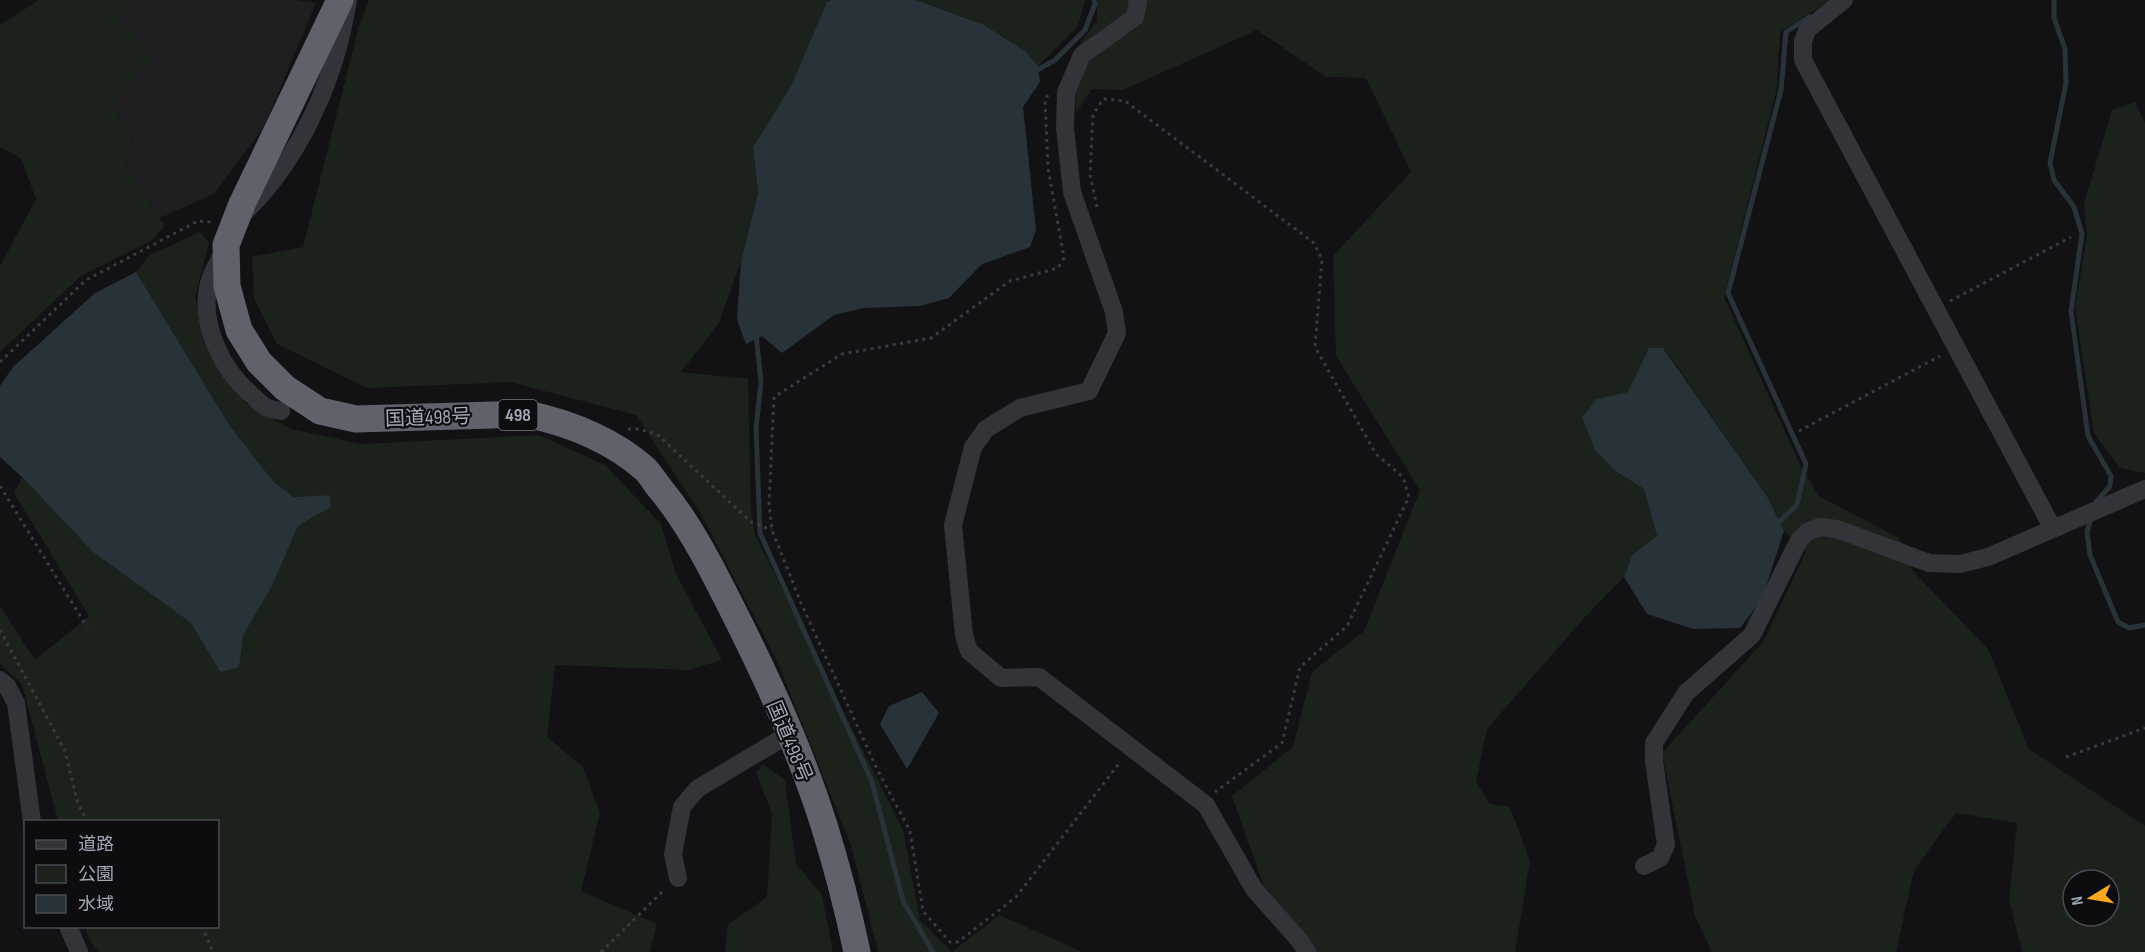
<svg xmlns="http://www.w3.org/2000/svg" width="2145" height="952" viewBox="0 0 2145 952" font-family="'Sofia Sans Condensed','Noto Sans JP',sans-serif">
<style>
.built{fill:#1e1e21}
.green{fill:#1a221b;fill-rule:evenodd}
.water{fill:#283239}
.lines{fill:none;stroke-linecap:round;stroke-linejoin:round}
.stream{stroke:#283239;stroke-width:5}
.path{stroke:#393b41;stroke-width:3;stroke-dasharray:3 4.5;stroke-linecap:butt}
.minor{stroke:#333439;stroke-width:18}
.highway{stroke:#5f626b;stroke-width:27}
.labels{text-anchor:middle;stroke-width:4.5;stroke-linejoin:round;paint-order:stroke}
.shield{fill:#0d0d0f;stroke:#757a84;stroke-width:1.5}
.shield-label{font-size:18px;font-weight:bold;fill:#a2a9b6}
.street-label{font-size:20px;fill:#a2a9b6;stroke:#0d0d0f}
</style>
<rect width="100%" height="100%" fill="#121214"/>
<!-- built -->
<path class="built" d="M134 0H297L316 3 264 127 214 194 160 218 126 167 133 141 112 105 151 58 118 17Z"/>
<!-- green -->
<path class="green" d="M39 0H134L118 17 152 58 112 106 133 141 126 167 165 226 151 241 82 275 0 352V266L36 199 21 158 0 147V25Z
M369 0H831L827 2 791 86 753 147 758 193 741 261 719 323 681 372 748 379 751 512 755 535 903 830 920 920 952 952 999 915 1083 952H878L851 845 777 661 701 514 636 415 510 382 367 388 277 344 254 298 252 257 303 247 359 26Z
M916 0H1085L1078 26 1038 66C1007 30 960 16 916 0Z
M1097 0H1831L1780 32 1777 88 1724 297 1800 465 1819 496 1899 538 1912 570 1988 649 2029 749 2145 826V952H2022L2009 899 2017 823 1956 813 1914 870 1896 952H1712L1695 916 1662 753 1764 641 1806 551 1784 531 1768 498 1664 348 1628 392 1597 399 1614 470 1644 489 1657 536 1632 555 1624 577 1586 616 1487 729 1476 782 1490 804 1510 807 1530 861 1515 952H1315L1263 884 1232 796 1293 747 1312 672 1364 631 1420 490 1336 356 1333 256 1411 172 1366 78 1326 77 1257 30 1123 90 1092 89 1076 113 1072 54 1097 21ZM2073 880H2109V916H2073Z
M2135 102 2145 123V473L2120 468 2094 433 2075 308 2087 235 2084 203 2112 110Z
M200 232 209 243 195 297 209 354 245 403 291 429 361 444 539 435 605 465 661 524 676 574 722 660 689 670 555 665 547 737 583 767 600 813 581 891 657 924 650 952H98L89 939 85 927 218 926V822L58 821 22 684 0 664V606L35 660 89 616 14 493 22 477 93 552 191 623 220 672 272 586 298 526 331 507 330 495 294 497 273 481 230 426 136 272 150 255Z
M763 764 785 780 796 864 822 895 833 952H725L728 925 767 897 772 814 756 772Z"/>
<!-- water -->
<path class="water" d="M831 0H916L984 25 1026 52 1038 66 1040 82 1023 107 1036 230 1030 247 982 264 949 298 920 306 864 308 834 315 782 353 762 336 746 344 737 320 741 261 758 193 753 147 791 86 827 2Z
M136 272 230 426 273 481 294 497 330 495 331 507 298 526 272 586 243 635 239 667 220 672 191 623 93 552 22 477 0 457V386L13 367 95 293Z
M1649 348H1663L1768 498 1784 531 1762 599 1740 628 1693 629 1647 614 1624 577 1632 555 1657 536 1644 489 1614 470 1595 450 1582 417 1597 399 1628 392Z
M922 692 939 713 907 769 880 724 889 706Z"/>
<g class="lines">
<!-- stream -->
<path class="stream" d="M2054 0V18L2065 49 2066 83 2050 163 2054 180 2074 207 2082 234 2071 311 2088 436 2111 476 2110 486 2096 502 2094 506
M1034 72 1055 60 1085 30 1095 4 1094 0
M756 334 761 382 756 428 760 533 872 782 903 901 933 952
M2091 518 2087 532 2090 555 2118 622 2129 628 2145 625
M1776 525 1797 505 1806 464 1728 293 1781 90 1786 32 1809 17"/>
<!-- path -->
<path class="path" d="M1048 95 1045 100 1048 168 1064 258 1058 268 1010 281 931 338 842 354 774 397 769 504 772 530 801 603 877 769 910 831 923 911 950 942H958L1016 897 1121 761
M1097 207 1090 175 1093 115 1103 99 1125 101 1314 243 1322 259 1315 347 1376 454 1403 477 1409 497 1347 626 1300 667 1282 743 1215 792
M1950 301 2071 237
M0 362 86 280 198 221 212 222
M628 429H638L657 434 751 522 772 530
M1799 431 1940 356
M0 486 87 627
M0 630 65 751 78 804 88 822
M2066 757 2145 728
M202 926 213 952
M601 952 665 889"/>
<!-- minor -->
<path class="minor" d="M1137 0 1138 2 1135 17 1082 55 1066 92 1065 128 1072 192 1114 312 1117 333 1089 391 1020 408 986 429 973 447 953 525 964 635 969 651 1001 678 1039 677 1206 805 1254 889 1300 941 1307 952
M1844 0 1808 29 1803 41V60L2053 529
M244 213C301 158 336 77 348 0
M223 253C218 262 212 273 209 283 199 323 222 371 253 396 257 400 262 406 268 408 272 410 277 410 281 411
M0 680 7 686 16 703 32 822
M1644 866 1660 858 1666 845 1654 761V743L1686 693 1752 635 1799 540 1807 532 1820 527 1837 529 1929 563 1960 564 1988 557 2145 489
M678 878 673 854 682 807 697 789 789 734
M68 926 79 952"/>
<!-- highway -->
<path class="highway" d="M340 0 242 204 226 245 227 286 239 330 259 362 285 388 320 411 356 419 527 414C569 423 612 440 645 469 651 475 656 484 662 491 686 520 704 553 721 587 760 663 798 743 824 825 837 867 848 909 857 952"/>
</g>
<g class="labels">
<!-- shield labels -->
<rect class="shield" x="498.5" y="400" width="39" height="30" rx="4.5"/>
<g class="shield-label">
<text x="518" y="421">498</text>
</g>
<!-- street labels -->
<g class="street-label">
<text transform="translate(428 417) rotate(-2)" y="7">国道498号</text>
<text transform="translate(790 741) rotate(67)" y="7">国道498号</text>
</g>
</g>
<!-- legend -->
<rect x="24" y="820" width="195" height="108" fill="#0d0d0f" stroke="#494b52" stroke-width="1.5"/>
<rect x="36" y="840" width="30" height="9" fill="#333439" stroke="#494b52" stroke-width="1.5"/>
<text x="78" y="850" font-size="18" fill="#a2a9b6">道路</text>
<rect x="36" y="865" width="30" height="18" fill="#1a221b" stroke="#494b52" stroke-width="1.5"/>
<text x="78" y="880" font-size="18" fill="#a2a9b6">公園</text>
<rect x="36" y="895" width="30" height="18" fill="#283239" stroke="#494b52" stroke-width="1.5"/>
<text x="78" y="910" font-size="18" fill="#a2a9b6">水域</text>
<!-- north arrow -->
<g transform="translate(2091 898) rotate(259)"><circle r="28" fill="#0d0d0f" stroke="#494b52" stroke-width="1.5"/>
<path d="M0-4.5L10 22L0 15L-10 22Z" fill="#ffa81f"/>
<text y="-9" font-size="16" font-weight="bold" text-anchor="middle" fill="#a2a9b6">N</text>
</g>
</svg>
